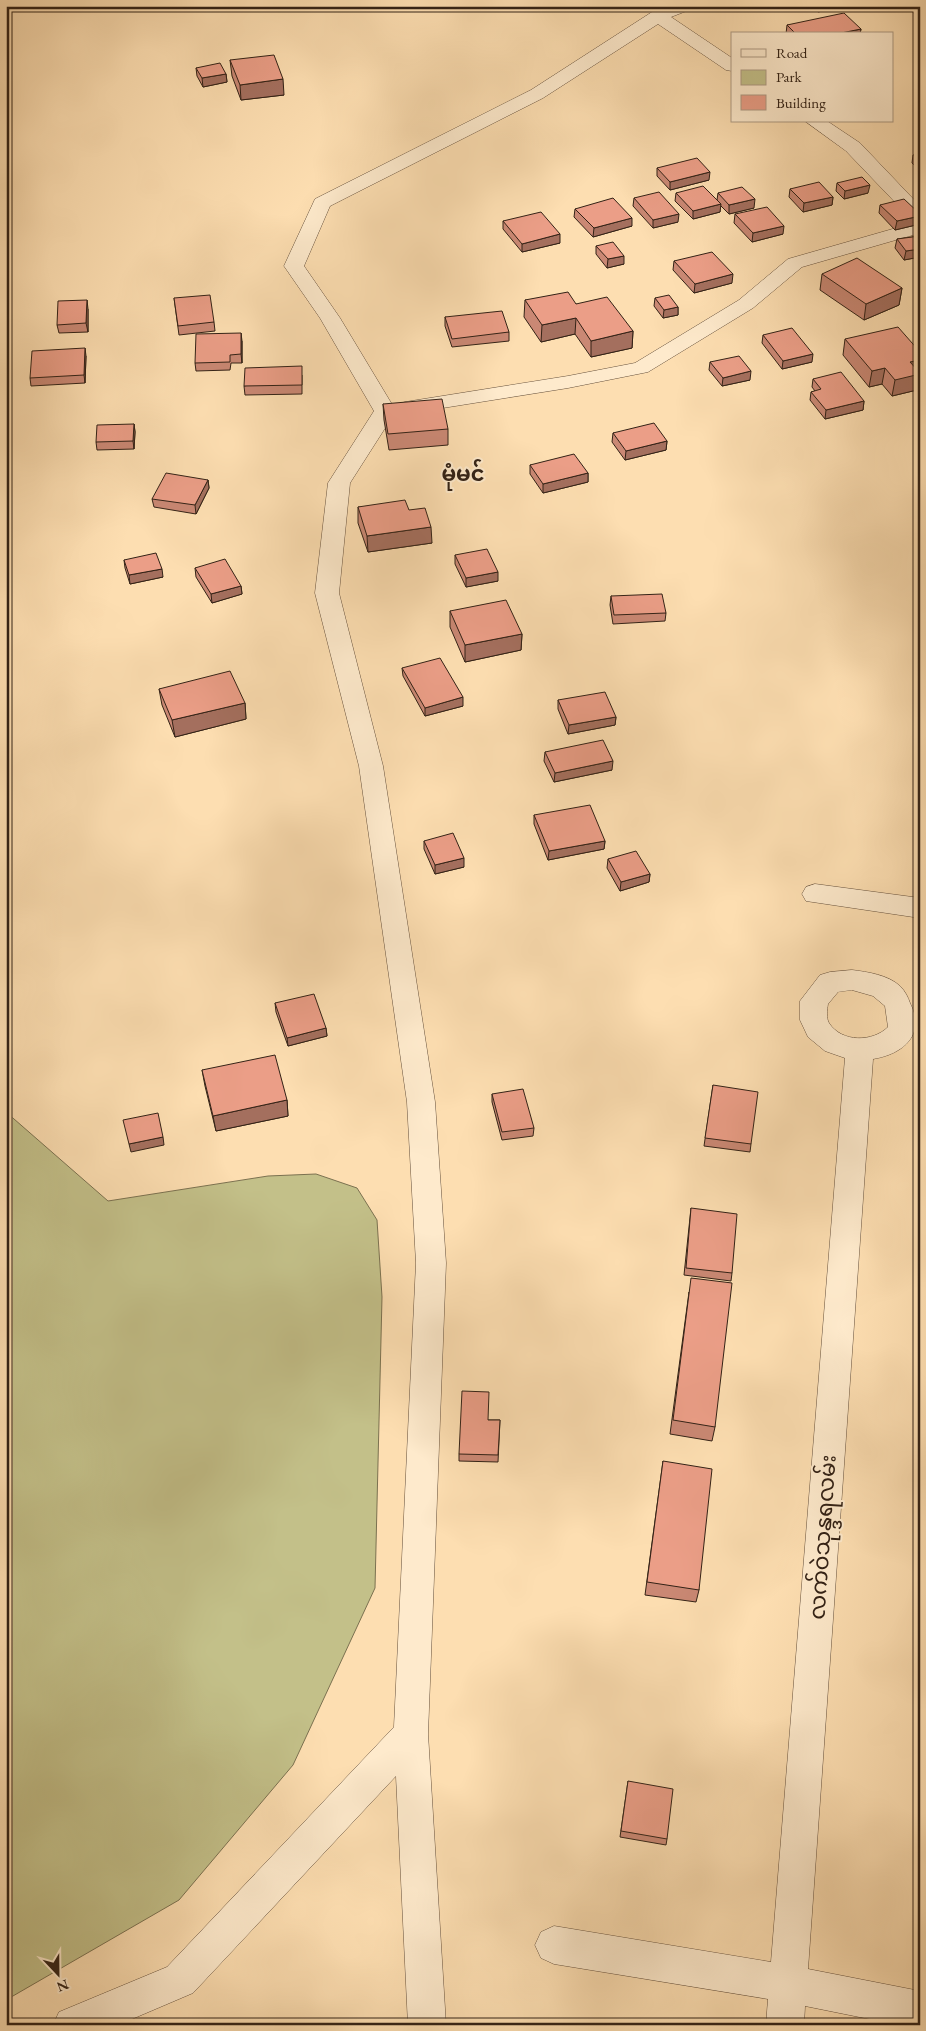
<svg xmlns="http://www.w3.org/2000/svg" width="926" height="2031" viewBox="0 0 926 2031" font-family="'EB Garamond','Noto Sans Myanmar',serif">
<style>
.green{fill:#c3c089;stroke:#7b7150}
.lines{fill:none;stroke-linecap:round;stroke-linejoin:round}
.street-casing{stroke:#66513d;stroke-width:1}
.secondary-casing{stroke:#332216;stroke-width:1}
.street{fill:#feeacc;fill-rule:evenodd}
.secondary{fill:#feeacc;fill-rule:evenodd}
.wall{fill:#ca8874;stroke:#332216}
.shaded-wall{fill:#a46f5e;stroke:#332216}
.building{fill:#eb9e87;stroke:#332216}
.labels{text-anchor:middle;stroke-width:4;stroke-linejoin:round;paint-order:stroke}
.far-quarter-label{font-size:21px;font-weight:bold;fill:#332216;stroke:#feeacc}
.street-label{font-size:22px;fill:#332216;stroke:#feeacc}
</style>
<rect width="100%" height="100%" fill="#fddeb1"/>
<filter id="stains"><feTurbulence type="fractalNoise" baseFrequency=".004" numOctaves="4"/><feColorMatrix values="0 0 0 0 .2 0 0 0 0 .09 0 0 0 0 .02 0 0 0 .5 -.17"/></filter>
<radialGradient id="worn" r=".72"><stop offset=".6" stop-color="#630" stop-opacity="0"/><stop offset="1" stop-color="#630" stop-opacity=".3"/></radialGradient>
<!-- green -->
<path class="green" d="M6 1112 108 1201 268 1176 316 1174 357 1188 377 1220 382 1297 375 1588 293 1765 179 1900 6 2000Z"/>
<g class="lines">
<!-- street casing -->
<g class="street-casing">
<path id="street" d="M667 6H691L689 10 671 17 732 58V71L726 70 658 24 543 98 330 206 304 266 340 318 396 411 350 483 339 593 383 766 435 1102 446 1263 428 1734 446 2025H408L396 1776 193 1993 118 2025H53L59 2012 167 1967 394 1727 416 1263 407 1102 359 766 315 593 328 483 374 411 320 318 284 266 315 199 531 90 652 12Z
M805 121H827L860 143 920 206V233L802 267 753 308 648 372 568 388 405 414 398 412 394 408 398 404 405 402 568 376 635 363 739 300 788 259 917 222 913 221 846 151Z
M815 884 920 898V918L806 901 802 894 806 887Z
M852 970C868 972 888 975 900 986 905 991 908 997 910 1003 926 1034 904 1054 873 1059L808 1969 920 1991V2025H899L805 2006 804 2025H766L768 1999 554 1964 541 1958 535 1945 541 1932 554 1926 771 1962 845 1058 825 1051 808 1037 800 1020V1001L820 975 830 972ZM852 990 873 996 885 1006 888 1027C873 1042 842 1043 829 1023 826 1018 827 1010 828 1004L838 992Z"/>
</g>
<!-- secondary casing -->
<g class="secondary-casing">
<path id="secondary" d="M908 6H920V14L914 13Z"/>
</g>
<!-- street -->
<use href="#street" class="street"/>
<!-- secondary -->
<use href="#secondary" class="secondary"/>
</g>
<!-- wall -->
<path class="wall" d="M811 6H846L818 12Z
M787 25 861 29 860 34H786Z
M230 60 284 95 241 100 232 76Z
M196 68 226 74 227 82 203 87 197 76Z
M920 153V171L912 163 913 155Z
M657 168 709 180 670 190 657 176Z
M837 183 868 193 844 199 836 191Z
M790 189 833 197 832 205 803 212 789 197Z
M676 193 717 200 718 193 754 208 729 214 720 205V212L693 219 675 201Z
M634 198 678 222 653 228 633 206Z
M880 205 920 224 895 230 879 213Z
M575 209 632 226 593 237 574 217Z
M735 214 783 234 752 242 734 223Z
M503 221 560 243 522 252 503 229Z
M920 236V257L904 260 895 248 897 239Z
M596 246 624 264 607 268 596 254Z
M674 261 732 283 694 293 673 270Z
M822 274 902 288 899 305 864 320 820 290Z
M174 298 214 322 215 331 179 335Z
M655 298 678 307V315L663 318 654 306Z
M525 300 576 304 633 331 632 348 591 357 575 334 541 342 524 317Z
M88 309V332L59 333 57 325Z
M445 317 509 332V341L452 347 445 326Z
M763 335 812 362 782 369 762 343Z
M845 339 917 390 892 396 882 384 869 387 843 355Z
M242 341V363H231L230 370 196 371 195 363Z
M86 356 85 383 31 386 30 378Z
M710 362 750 380 722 386 709 370Z
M302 375V394L245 395 244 386Z
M813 379 864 401 863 410 825 419 810 400 811 392 815 391 812 387Z
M383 404 448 429V445L389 450 384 420Z
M134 424 135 432 134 449 97 450 96 442Z
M613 433 667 441 666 450 625 460 612 442Z
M530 465 588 473V482L543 493 530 474Z
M208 480 209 488 196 514 154 507 152 499Z
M358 507 409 510 432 543 368 552 358 523Z
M455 555 498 581 466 587 455 564Z
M124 560 163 577 130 584 125 568Z
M195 568 241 586 242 594 212 603 196 577Z
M611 596 666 613 665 621 613 624 610 605Z
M450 611 522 634 521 650 465 662 450 627Z
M402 668 463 706 425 716 403 676Z
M159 689 245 703 246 719 175 737 162 705Z
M558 700 616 717 615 725 568 734 558 709Z
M545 752 612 770 554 782 544 761Z
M534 815 605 841 604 849 548 860 534 824Z
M424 841 464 867 435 874 424 849Z
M608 859 650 874 649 882 620 891 607 868Z
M275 1003 326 1028 327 1036 288 1046 276 1012Z
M202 1070 287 1100 288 1116 216 1131 205 1086Z
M713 1085 751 1144 750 1152 704 1146Z
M492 1094 534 1128 533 1136 502 1140 492 1102Z
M691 1208 732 1273 731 1281 684 1275Z
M689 1292 715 1427 712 1441 670 1434Z
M488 1420H500L498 1462 459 1461V1454Z
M663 1461 699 1590 696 1602 645 1595Z
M628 1781 667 1839 666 1845 620 1837Z"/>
<!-- shaded-wall -->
<path class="shaded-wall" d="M819 6H846L818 12Z
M861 29 860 34H836Z
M226 74 227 82 203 87 202 78Z
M283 79 284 95 241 100 240 85Z
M710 172 709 180 670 190V182Z
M870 185 868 193 844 199 845 191Z
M833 197 832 205 803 212 804 203Z
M755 199 754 208 729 214V205Z
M721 204 720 212 693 219V211Z
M679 214 678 222 653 228V220Z
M920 216V224L895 230 897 221Z
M632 218V226L593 237 594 228Z
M784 226 783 234 752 242 753 233Z
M560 234V243L522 252V244Z
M920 249V257L904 260 906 251Z
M624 256V264L607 268 608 259Z
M733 274 732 283 694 293 695 284Z
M902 288 899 305 864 320 866 304Z
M87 300 88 309V332L86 323Z
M678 307V315L663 318 664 310Z
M576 318 575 334 541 342 542 325Z
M633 331 632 348 591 357V341Z
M241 333 242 341V363L241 354Z
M85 348 86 356 85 383 84 375Z
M813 354 812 362 782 369 783 361Z
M920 360V378L917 390 892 396 895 380 910 362Z
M885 368 882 384 869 387 872 371Z
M751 371 750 380 722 386 723 378Z
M864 401 863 410 825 419 826 410Z
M134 424 135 432 134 449 133 441Z
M667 441 666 450 625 460 626 451Z
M588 473V482L543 493V484Z
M208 480 209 488 196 514 195 505Z
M431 527 432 543 368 552 367 536Z
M162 569 163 577 130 584 129 575Z
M498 572V581L466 587V578Z
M241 586 242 594 212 603 211 594Z
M522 634 521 650 465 662V645Z
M463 697V706L425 716V708Z
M245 703 246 719 175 737 172 720Z
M616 717 615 725 568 734 569 725Z
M613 761 612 770 554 782 555 773Z
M605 841 604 849 548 860 549 851Z
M464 858V867L435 874V865Z
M650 874 649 882 620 891 621 882Z
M326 1028 327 1036 288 1046 287 1038Z
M287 1100 288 1116 216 1131 213 1116Z
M163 1137 164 1145 131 1152 129 1144Z"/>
<!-- building -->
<path class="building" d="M844 13 861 29 836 34H796L787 25Z
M274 55 283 79 240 85 230 60Z
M220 63 226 74 202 78 196 68Z
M920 153V161L913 155Z
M697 158 710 172 670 182 657 168Z
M862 177 870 185 845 191 837 183Z
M819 182 833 197 804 203 790 189Z
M703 186 721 204 693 211 676 193Z
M742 187 755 199 729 205 718 193Z
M659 192 679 214 653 220 634 198Z
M613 198 632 218 594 228 575 209Z
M904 199 920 214V216L897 221 880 205Z
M767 207 784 226 753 233 735 214Z
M541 212 560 234 522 244 503 221Z
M920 236V249L906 251 897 239Z
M613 242 624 256 608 259 596 246Z
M712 252 733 274 695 284 674 261Z
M857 258 902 288 866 304 822 274Z
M568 292 576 304 607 297 633 331 591 341 576 318 542 325 525 300Z
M210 295 214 322 178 326 174 298Z
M669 295 678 307 664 310 655 298Z
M87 300 86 323 57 325 58 301Z
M502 311 509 332 452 339 445 317Z
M898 327 920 352V360L910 362 920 373V374L895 380 885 368 872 371 845 339Z
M792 328 813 354 783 361 763 335Z
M241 333V354L230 355V362L195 363 196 334Z
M85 348 84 375 30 378 32 351Z
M739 356 751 371 723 378 710 362Z
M302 366V385L244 386 245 368Z
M841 372 864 401 826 410 811 392 821 389 813 379Z
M442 399 448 429 388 434 383 404Z
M654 423 667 441 626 451 613 433Z
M134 424 133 441 96 442 97 425Z
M574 454 588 473 543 484 530 465Z
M166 473 208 480 195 505 152 499Z
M405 500 409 510 425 508 431 527 367 536 358 507Z
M487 549 498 572 466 578 455 555Z
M156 553 162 569 129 575 124 560Z
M225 559 241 586 211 594 195 568Z
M662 594 666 613 614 615 611 596Z
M506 600 522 634 465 645 450 611Z
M440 658 463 697 425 708 402 668Z
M230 671 245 703 172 720 159 689Z
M605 692 616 717 569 725 558 700Z
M603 740 613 761 555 773 545 752Z
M590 805 605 841 549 851 534 815Z
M453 833 464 858 435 865 424 841Z
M636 851 650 874 621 882 608 859Z
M314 994 326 1028 287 1038 275 1003Z
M275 1055 287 1100 213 1116 202 1070Z
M713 1085 758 1092 751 1144 705 1138Z
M523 1089 534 1128 502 1132 492 1094Z
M158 1113 163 1137 129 1144 123 1120Z
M691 1208 737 1214 732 1273 686 1268Z
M691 1278 732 1283 715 1427 673 1420Z
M462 1391 489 1392 488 1420H500L498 1455 459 1454Z
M663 1461 712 1469 699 1590 647 1582Z
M628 1781 673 1789 667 1839 621 1831Z"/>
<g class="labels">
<!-- far-quarter labels -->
<g class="far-quarter-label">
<text x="463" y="481">မုံမင်</text>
</g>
<!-- street labels -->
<g class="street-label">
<text transform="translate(822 1537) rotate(-86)" y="8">လက်ဝဲသုန္ဒရလမ်း</text>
</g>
</g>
<!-- margin -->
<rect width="926" height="2031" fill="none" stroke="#fddeb1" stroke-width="25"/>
<rect x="8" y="8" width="911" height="2016" fill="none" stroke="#332216" stroke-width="2.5"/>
<rect x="12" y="12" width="901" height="2006" fill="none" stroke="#332216"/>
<!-- legend -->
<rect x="731" y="32" width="162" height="90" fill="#feeacc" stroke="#ad9a83"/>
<rect x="741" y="49" width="25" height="8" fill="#feeacc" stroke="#ad9a83"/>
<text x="776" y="58" font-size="15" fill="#332216">Road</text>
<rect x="741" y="70" width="25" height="15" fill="#c3c089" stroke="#ad9a83"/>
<text x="776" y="82" font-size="15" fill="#332216">Park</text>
<rect x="741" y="95" width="25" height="15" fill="#eb9e87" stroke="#ad9a83"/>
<text x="776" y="108" font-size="15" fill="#332216">Building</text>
<!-- north arrow -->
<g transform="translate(58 1974) rotate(158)" stroke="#feeacc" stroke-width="4" paint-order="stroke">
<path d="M0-4L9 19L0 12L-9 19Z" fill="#332216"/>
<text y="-8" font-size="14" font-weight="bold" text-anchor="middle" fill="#332216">N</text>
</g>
<rect width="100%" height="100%" filter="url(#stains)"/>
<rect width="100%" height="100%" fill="url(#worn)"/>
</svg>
